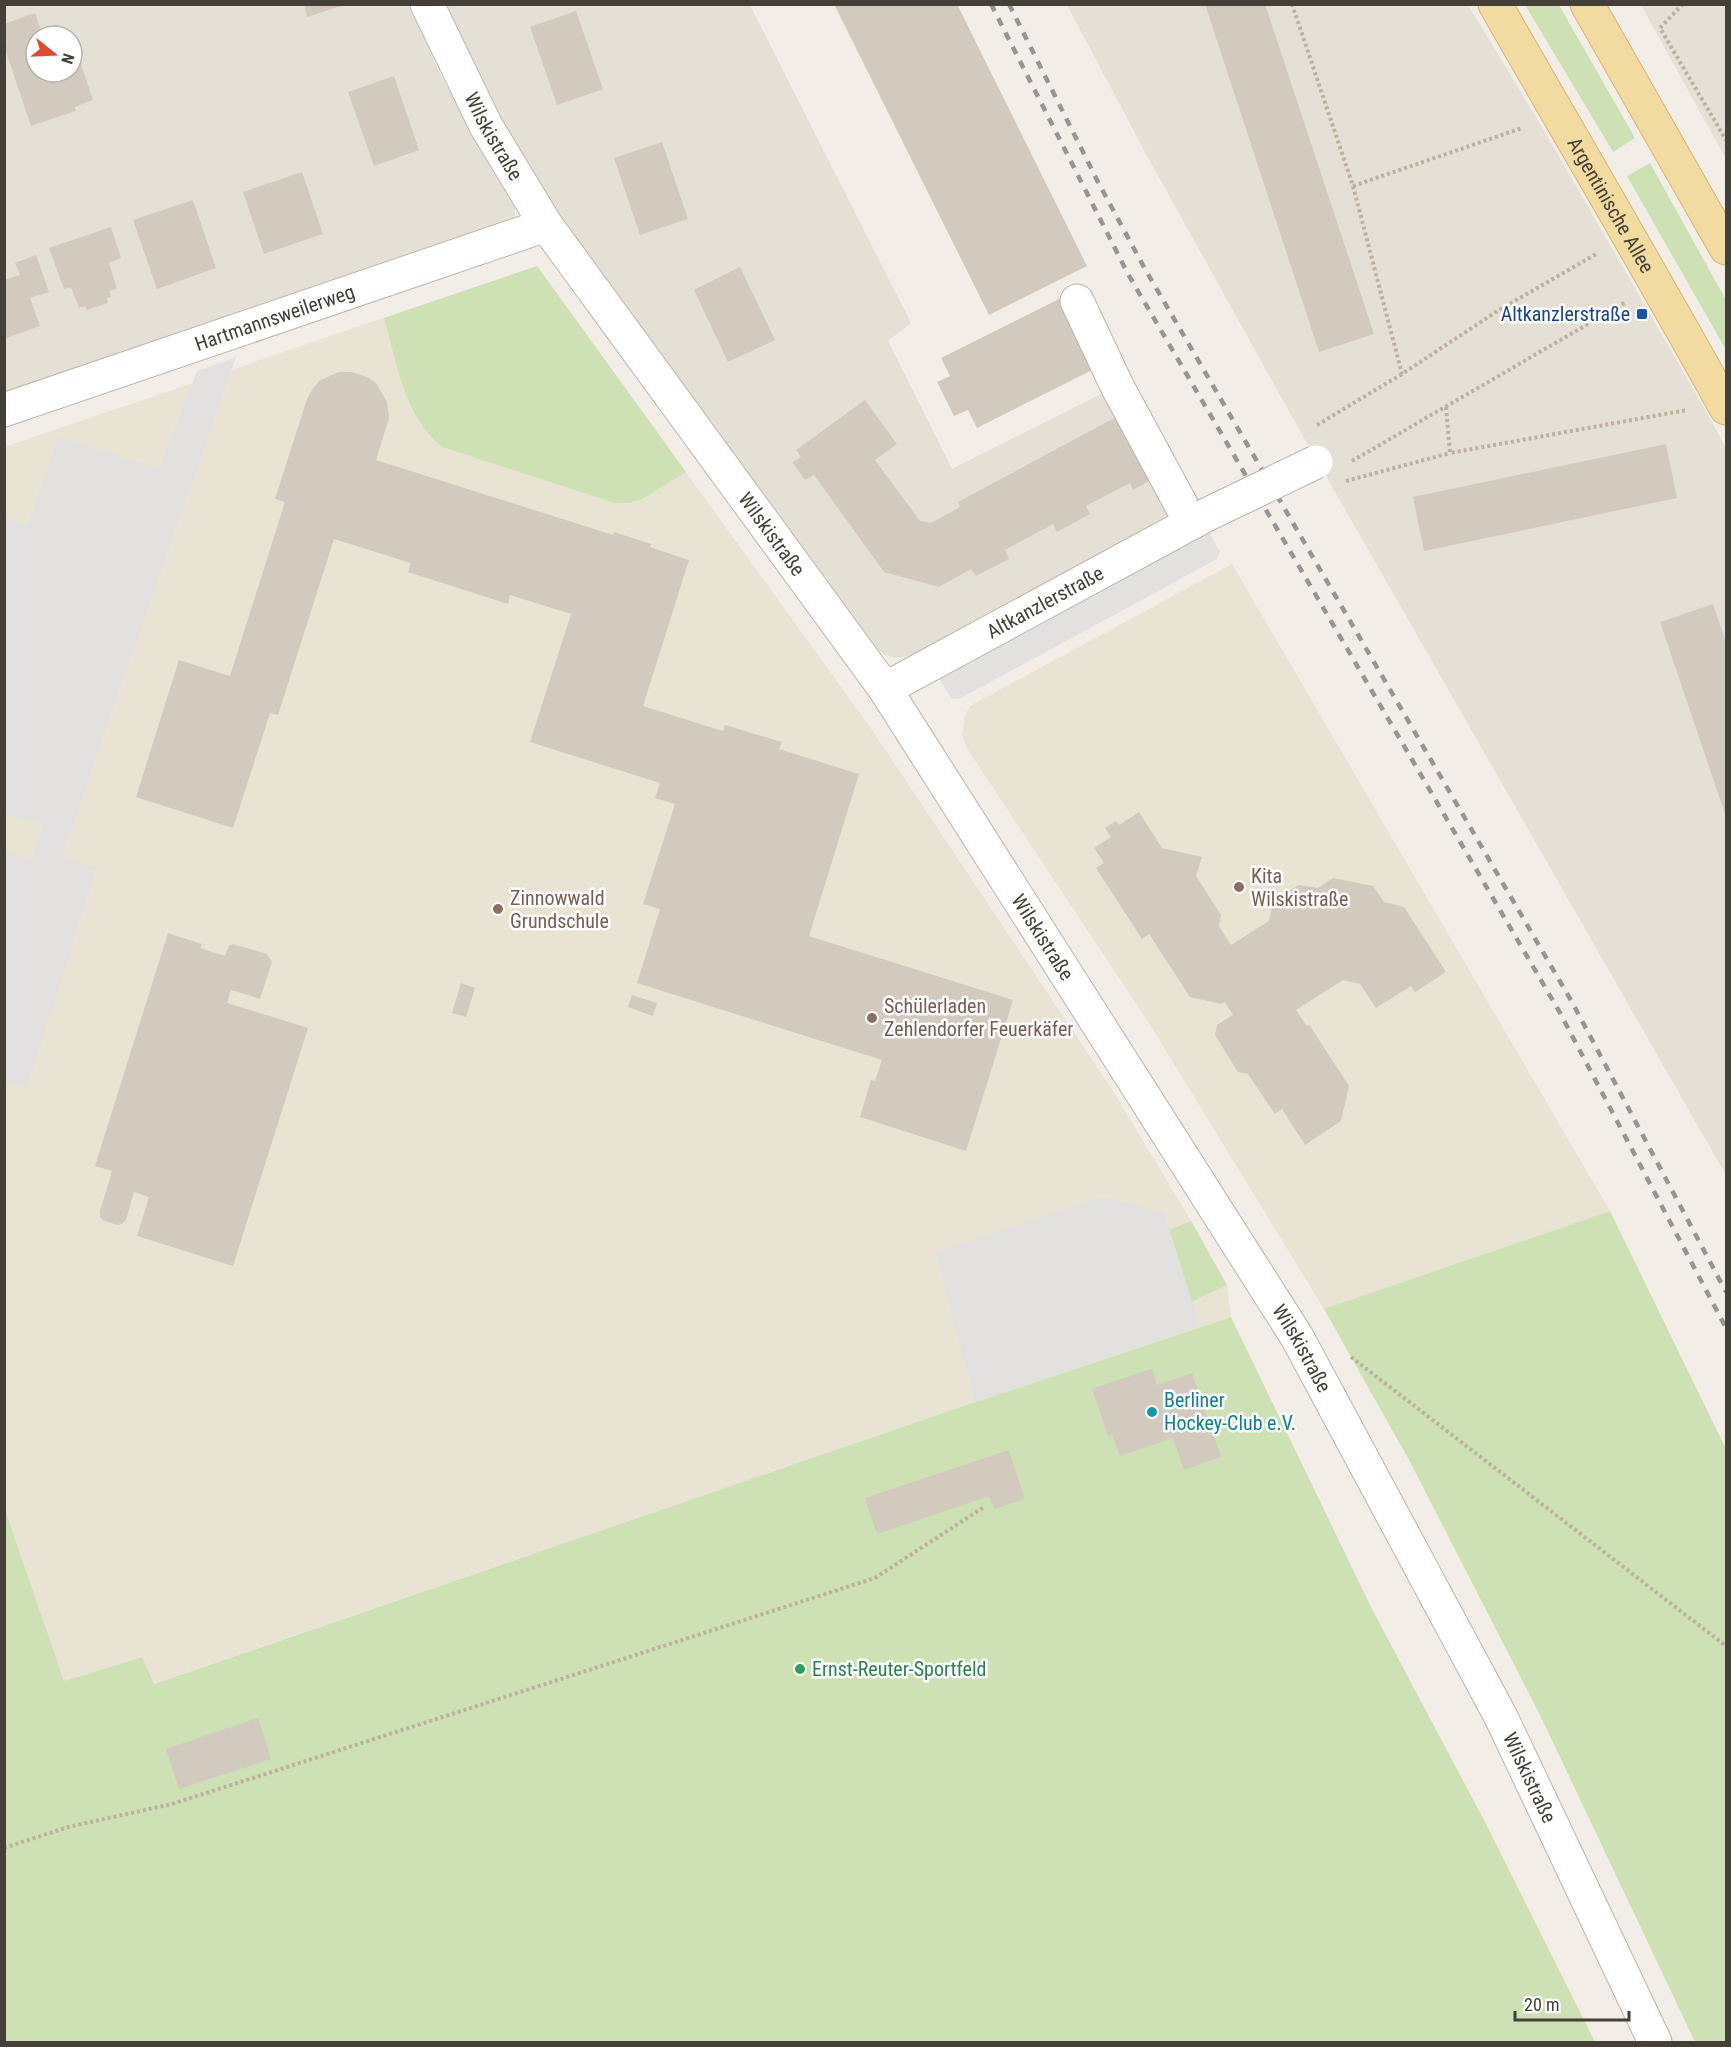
<svg xmlns="http://www.w3.org/2000/svg" width="1731" height="2047" viewBox="0 0 1731 2047" font-family="'Roboto Condensed',sans-serif">
<style>
.residential{fill:#e5e0d6;fill-rule:evenodd}
.education{fill:#e9e3d3}
.green{fill:#cde1b5}
.parking{fill:#e3e1df}
.building{fill:#d2cabe}
.lines{fill:none;stroke-linecap:round;stroke-linejoin:round}
.minor-casing{stroke:#bcb6ab;stroke-width:35}
.major-casing{stroke:#d5b772;stroke-width:35}
.path{stroke:#bcb19e;stroke-width:4;stroke-dasharray:3 3;stroke-linecap:butt}
.minor{stroke:#fff;stroke-width:33}
.major{stroke:#f2dba0;stroke-width:33}
.rail{stroke:#959595;stroke-width:4.5;stroke-dasharray:8 8;stroke-linecap:butt}
.minor-bridge-casing{stroke:#bcb6ab;stroke-width:35;stroke-linecap:butt}
.minor-bridge{stroke:#fff;stroke-width:33}
.transit-dot{fill:#1a4fb4;stroke:#fff;stroke-width:2}
.education-dot{fill:#8d6e63;stroke:#fff;stroke-width:2}
.culture-dot{fill:#0f9aa8;stroke:#fff;stroke-width:2}
.leisure-dot{fill:#2e9e5b;stroke:#fff;stroke-width:2}
.labels{text-anchor:middle;stroke-width:5;stroke-linejoin:round;paint-order:stroke}
.street-label{font-size:20px;fill:#443f37;stroke:#fff}
.transit-label{font-size:20px;fill:#164399;stroke:#fff;text-anchor:end}
.education-label{font-size:20px;fill:#785e54;stroke:#fff;text-anchor:start}
.culture-label{font-size:20px;fill:#0d838f;stroke:#fff;text-anchor:start}
.leisure-label{font-size:20px;fill:#27864d;stroke:#fff;text-anchor:start}
</style>
<rect width="100%" height="100%" fill="#f2eee7"/>
<!-- residential -->
<path class="residential" d="M4 5H411L438 70 474 135 512 199 515 206V216L508 225 5 397ZM36 36H72V72H36Z
M445 5H750L911 323 888 341 952 469 1127 381 1196 503 1055 581 910 656 895 658 885 655 874 647 587 256 533 175 488 96Z
M1067 5H1468L1542 127 1707 413 1726 448V1175L1295 422 1146 154Z
M1641 5H1726V159Z"/>
<!-- education -->
<path class="education" d="M537 266 870 727 1113 1091 1191 1221 1227 1285 1231 1317 975 1402 153 1684 142 1657 64 1681 4 1510V447Z
M1232 564 1610 1211 1324 1309 1149 1023 968 750 962 735 965 715 970 706Z"/>
<!-- green -->
<path class="green" d="M1525 5H1559L1635 138 1613 152Z
M1650 163 1726 300V350L1627 176Z
M537 266 686 472 642 499 630 503H615L442 447C404 416 397 363 384 318Z
M1610 1211 1726 1449V2042H1695L1541 1717 1409 1460 1324 1309Z
M1191 1221 1227 1285 1182 1306 1151 1238Z
M1231 1317 1372 1609 1485 1822 1595 2042H5V1510L64 1681 142 1657 154 1684 975 1402Z"/>
<!-- parking -->
<path class="parking" d="M236 357 62 855 97 868 27 1088 5 1081V851L31 860 43 825 5 813V518L27 525 59 437 159 468 197 371Z
M1208 530 1220 552 1217 559 961 698 955 699 951 698 938 677Z
M1103 1197 1164 1213 1200 1326 975 1402 936 1252Z"/>
<!-- building -->
<path class="building" d="M304 4H344V5L307 17Z
M834 4H957L1087 266 989 315Z
M1205 4H1265L1374 334 1319 352Z
M576 11 603 89 557 105 530 27Z
M35 13 41 31 49 29 52 36H36V72H72V66L81 64 93 100 75 107 76 111 31 126 4 46V43H7L4 34V24Z
M394 76 419 150 374 166 348 92Z
M662 142 688 219 640 235 614 158Z
M302 172 323 234 264 254 243 192Z
M193 200 216 268 157 289 133 220Z
M111 227 121 258 109 263 117 289 109 291 111 297 107 298 108 303 87 310 85 306 79 308 71 287 64 289 49 248Z
M36 255 49 292 30 298 40 326 4 339V280L20 275 15 263Z
M740 267 775 340 728 362 694 290Z
M1065 296 1100 366 977 428 968 410 954 416 937 382 950 376 941 358Z
M339 372H352L367 377 376 383 387 402 389 418 376 460 613 535 614 532 651 544 650 547 689 560 643 706 723 731 725 725 782 742 779 749 859 774 809 936 1013 1000 966 1151 860 1117 871 1080 875 1081 882 1060 637 983 660 909 643 904 675 804 655 798 660 783 530 742 571 614 510 595 508 604 408 572 411 563 334 539 278 715 270 713 233 828 136 797 179 660 230 676 285 502 275 499 307 399 312 390 319 381Z
M865 400 897 444 875 460 920 521 931 523 960 507 958 502 1118 416 1151 480 1133 490 1130 483 1086 506 1090 514 1057 532 1053 524 1005 550 1009 559 976 576 971 569 939 587 884 572 814 475 805 480 792 462 801 457 796 450Z
M1666 444 1677 498 1424 551 1413 497Z
M1713 604 1726 642V817L1660 622Z
M1139 812 1162 848 1202 857 1196 876 1221 915 1219 926 1231 945 1269 921 1273 900 1299 885 1318 888 1333 878 1373 886 1384 902 1404 907 1446 972 1415 992 1411 986 1376 1008 1360 984 1343 980 1296 1010 1306 1025 1310 1026 1349 1086 1341 1121 1305 1145 1282 1109 1275 1114 1248 1074 1238 1072 1215 1035 1217 1025 1233 1015 1225 1002 1221 1004 1190 997 1149 934 1142 939 1096 868 1104 863 1094 848 1111 837 1105 828 1116 821 1119 825Z
M168 933 202 944 200 948 225 956 229 946 233 944 267 954 272 962 260 999 231 990 227 1003 308 1028 233 1266 137 1236 149 1197 134 1192 126 1220 122 1224 117 1225 103 1220 100 1217V1211L112 1171 95 1166Z
M461 983 475 988 466 1017 452 1013Z
M632 995 657 1003 653 1016 628 1007Z
M1152 1369 1157 1385 1192 1373 1221 1457 1184 1470 1173 1438 1120 1456 1112 1435 1108 1436 1092 1389Z
M1009 1450 1025 1499 994 1509 989 1496 877 1534 865 1498Z
M258 1718 271 1759 179 1789 166 1749Z"/>
<g class="lines">
<!-- minor casing -->
<g class="minor-casing">
<g id="minor">
<path id="s1" d="M427 4 486 126 546 225 885 689 1297 1337 1501 1717 1655 2042"/>
<path d="M1077 301 1117 386 1191 523"/>
<path id="s2" d="M4 410 546 225"/>
<path id="s3" d="M885 689 1204 516"/>
</g>
</g>
<!-- major casing -->
<g class="major-casing">
<g id="major">
<path id="s4" d="M1495 4C1572 139 1651 272 1726 408"/>
<path d="M1587 4 1726 248"/>
</g>
</g>
<!-- path -->
<path class="path" d="M1292 4 1353 186 1402 374
M1683 4 1660 28 1726 140
M1353 186 1522 128
M1446 407 1450 453 1687 410
M1317 425 1402 374 1499 310 1596 254
M1352 461 1626 302
M1346 481 1450 453
M1351 1357 1726 1646
M4 1848 68 1827 172 1804 875 1578 984 1507"/>
<!-- minor -->
<use href="#minor" class="minor"/>
<!-- major -->
<use href="#major" class="major"/>
<!-- rail -->
<path class="rail" d="M991 4 1128 274 1559 1011 1726 1328
M1009 4 1098 182 1145 269 1572 1002 1726 1292"/>
<!-- minor-bridge casing -->
<g class="minor-bridge-casing">
<path id="minor-bridge" d="M1204 516 1316 462"/>
</g>
<!-- minor-bridge -->
<use href="#minor-bridge" class="minor-bridge"/>
</g>
<!-- markers -->
<rect class="transit-dot" x="1636" y="308" width="12" height="12" rx="3"/>
<g class="education-dot">
<circle cx="1239" cy="887" r="6"/>
<circle cx="498" cy="909" r="6"/>
<circle cx="872" cy="1018" r="6"/>
</g>
<circle class="culture-dot" cx="1152" cy="1412" r="6"/>
<circle class="leisure-dot" cx="800" cy="1669" r="6"/>
<g class="labels">
<!-- street labels -->
<g class="street-label">
<text dy="7" stroke="none"><textPath href="#s1" startOffset="148">Wilskistraße</textPath></text>
<text dy="7" stroke="none"><textPath href="#s4" startOffset="232">Argentinische Allee</textPath></text>
<text dy="7" stroke="none"><textPath href="#s2" startOffset="286">Hartmannsweilerweg</textPath></text>
<text dy="7" stroke="none"><textPath href="#s1" startOffset="634">Wilskistraße</textPath></text>
<text dy="7" stroke="none"><textPath href="#s3" startOffset="182">Altkanzlerstraße</textPath></text>
<text dy="7" stroke="none"><textPath href="#s1" startOffset="1120">Wilskistraße</textPath></text>
<text dy="7" stroke="none"><textPath href="#s1" startOffset="1606">Wilskistraße</textPath></text>
<text dy="7" stroke="none"><textPath href="#s1" startOffset="2092">Wilskistraße</textPath></text>
</g>
<!-- transit labels -->
<g class="transit-label">
<text x="1630" y="321">Altkanzlerstraße</text>
</g>
<!-- education labels -->
<g class="education-label">
<text x="1251" y="883">Kita<tspan x="1251" dy="23">Wilskistraße</tspan></text>
<text x="510" y="905">Zinnowwald<tspan x="510" dy="23">Grundschule</tspan></text>
<text x="884" y="1013">Schülerladen<tspan x="884" dy="23">Zehlendorfer Feuerkäfer</tspan></text>
</g>
<!-- culture labels -->
<g class="culture-label">
<text x="1164" y="1407">Berliner<tspan x="1164" dy="23">Hockey-Club e.V.</tspan></text>
</g>
<!-- leisure labels -->
<g class="leisure-label">
<text x="812" y="1676">Ernst-Reuter-Sportfeld</text>
</g>
</g>
<!-- border -->
<rect width="1731" height="2047" fill="none" stroke="#443f37" stroke-width="12"/>
<!-- north arrow -->
<g transform="translate(54 54) rotate(108)"><circle r="28" fill="#ffffff" stroke="#b4b2af" stroke-width="1.5"/>
<path d="M0-4.5L10 22L0 15L-10 22Z" fill="#e04a30"/>
<text y="-9" font-size="16" font-weight="bold" text-anchor="middle" fill="#443f37">N</text>
</g>
<!-- scale -->
<path d="M1515 2011v9h114v-9" fill="none" stroke="#443f37" stroke-width="3"/>
<text x="1524" y="2011" font-size="18" fill="#443f37" stroke="#ffffff" stroke-width="4.5" paint-order="stroke">20 m</text>
</svg>
